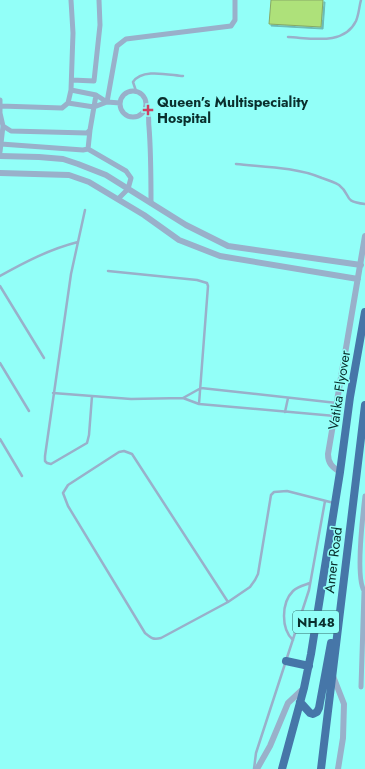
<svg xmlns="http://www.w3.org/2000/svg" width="365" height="769" viewBox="0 0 365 769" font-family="Jost,sans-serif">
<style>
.building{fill:#aee17a;stroke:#87a965;filter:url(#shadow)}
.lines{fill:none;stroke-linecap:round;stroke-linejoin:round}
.service{stroke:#99b0ca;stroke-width:2.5}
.minor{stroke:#99b0ca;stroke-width:5}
.tertiary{stroke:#99b0ca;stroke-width:6}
.trunk{stroke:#4676a8;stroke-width:8}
.poi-dot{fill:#cf3f62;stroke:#92fff8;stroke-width:1.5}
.labels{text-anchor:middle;stroke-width:3;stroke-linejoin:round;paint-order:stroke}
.shield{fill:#92fff8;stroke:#336d6a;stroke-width:1}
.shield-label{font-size:13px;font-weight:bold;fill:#0a2f2d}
.poi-label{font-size:14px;font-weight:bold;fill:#0a2f2d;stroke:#92fff8;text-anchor:start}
.street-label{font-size:14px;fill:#0a2f2d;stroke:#92fff8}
</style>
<defs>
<filter id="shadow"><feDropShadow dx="2" dy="2" stdDeviation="0" flood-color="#0004"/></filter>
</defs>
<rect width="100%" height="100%" fill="#92fff8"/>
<!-- building -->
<path class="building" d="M271 0H323L321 27 269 24Z"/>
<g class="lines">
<!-- service -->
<path class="service" d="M288 37C311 38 344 46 356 21 359 14 359 7 361 0
M136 91 133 82C142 68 169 75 183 76
M236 164C264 167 295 167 322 178 328 180 334 182 339 185 353 196 341 201 365 204
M85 210 71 274 45 456V461L47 463 51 464 87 443 89 435 92 396
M108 271 197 280 207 283 208 286 199 404
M0 276C25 262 50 249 78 242
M0 286 44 358
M0 363 29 411
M53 393 131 399 183 398 199 404 335 416
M183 398 201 388 337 403
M285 412 288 398
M0 439 22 476
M228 602 132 454 124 451 119 452 68 485 63 493 68 506 145 633C151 638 153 640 161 638L228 602 250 587 255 580 258 574 271 495 274 492 287 491 334 503
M293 640C281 629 281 603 293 591 298 586 305 585 310 583
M254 769 256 753 309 590 325 501"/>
<!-- minor -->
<path class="minor" d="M72 80 94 81 100 25 99 0
M71 90 96 95 107 102 120 103
M120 104a13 13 0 1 1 26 0a13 13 0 1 1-26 0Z
M0 100V113L3 126 0 152
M107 102 117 46 126 39 231 26 235 20V0
M68 103 94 107 107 102
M146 105C150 113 148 119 149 127 151 152 151 178 151 203
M0 106 62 108 68 103 71 90 73 33 71 0
M3 126 11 131 87 133 90 130 96 95
M1 144 83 150 88 149 90 130
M88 149 126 171 131 178 128 189 118 199
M365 496C363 513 355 582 365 592
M361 687 364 592"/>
<!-- tertiary -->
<path class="tertiary" d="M0 156 39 157 63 159 78 164 106 175 186 225 228 246 361 265
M0 173 69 175 89 182 144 215 179 240 220 256 358 279
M340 472C332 467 328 463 328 454L365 236
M333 676 344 704 343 738 338 769
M257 769 270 746 288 703 304 688"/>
<!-- trunk -->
<path class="trunk" d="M286 661 309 666
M300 702 310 713 313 714 317 712 319 708 331 643
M282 769 304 688 311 654 340 472 350 397 365 312
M321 769 365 405"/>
</g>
<!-- markers -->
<path class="poi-dot" d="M146 104h4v4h4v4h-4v4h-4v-4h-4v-4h4z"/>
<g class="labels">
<!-- shield labels -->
<rect class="shield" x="293" y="611" width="46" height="22" rx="3"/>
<g class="shield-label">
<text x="316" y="627">NH48</text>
</g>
<!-- poi labels -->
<g class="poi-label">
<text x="157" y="107">Queen’s Multispeciality<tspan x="157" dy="16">Hospital</tspan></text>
</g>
<!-- street labels -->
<g class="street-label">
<text transform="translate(339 390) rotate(-81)" y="5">Vatika Flyover</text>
<text transform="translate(333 560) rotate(-83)" y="5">Amer Road</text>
</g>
</g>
</svg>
